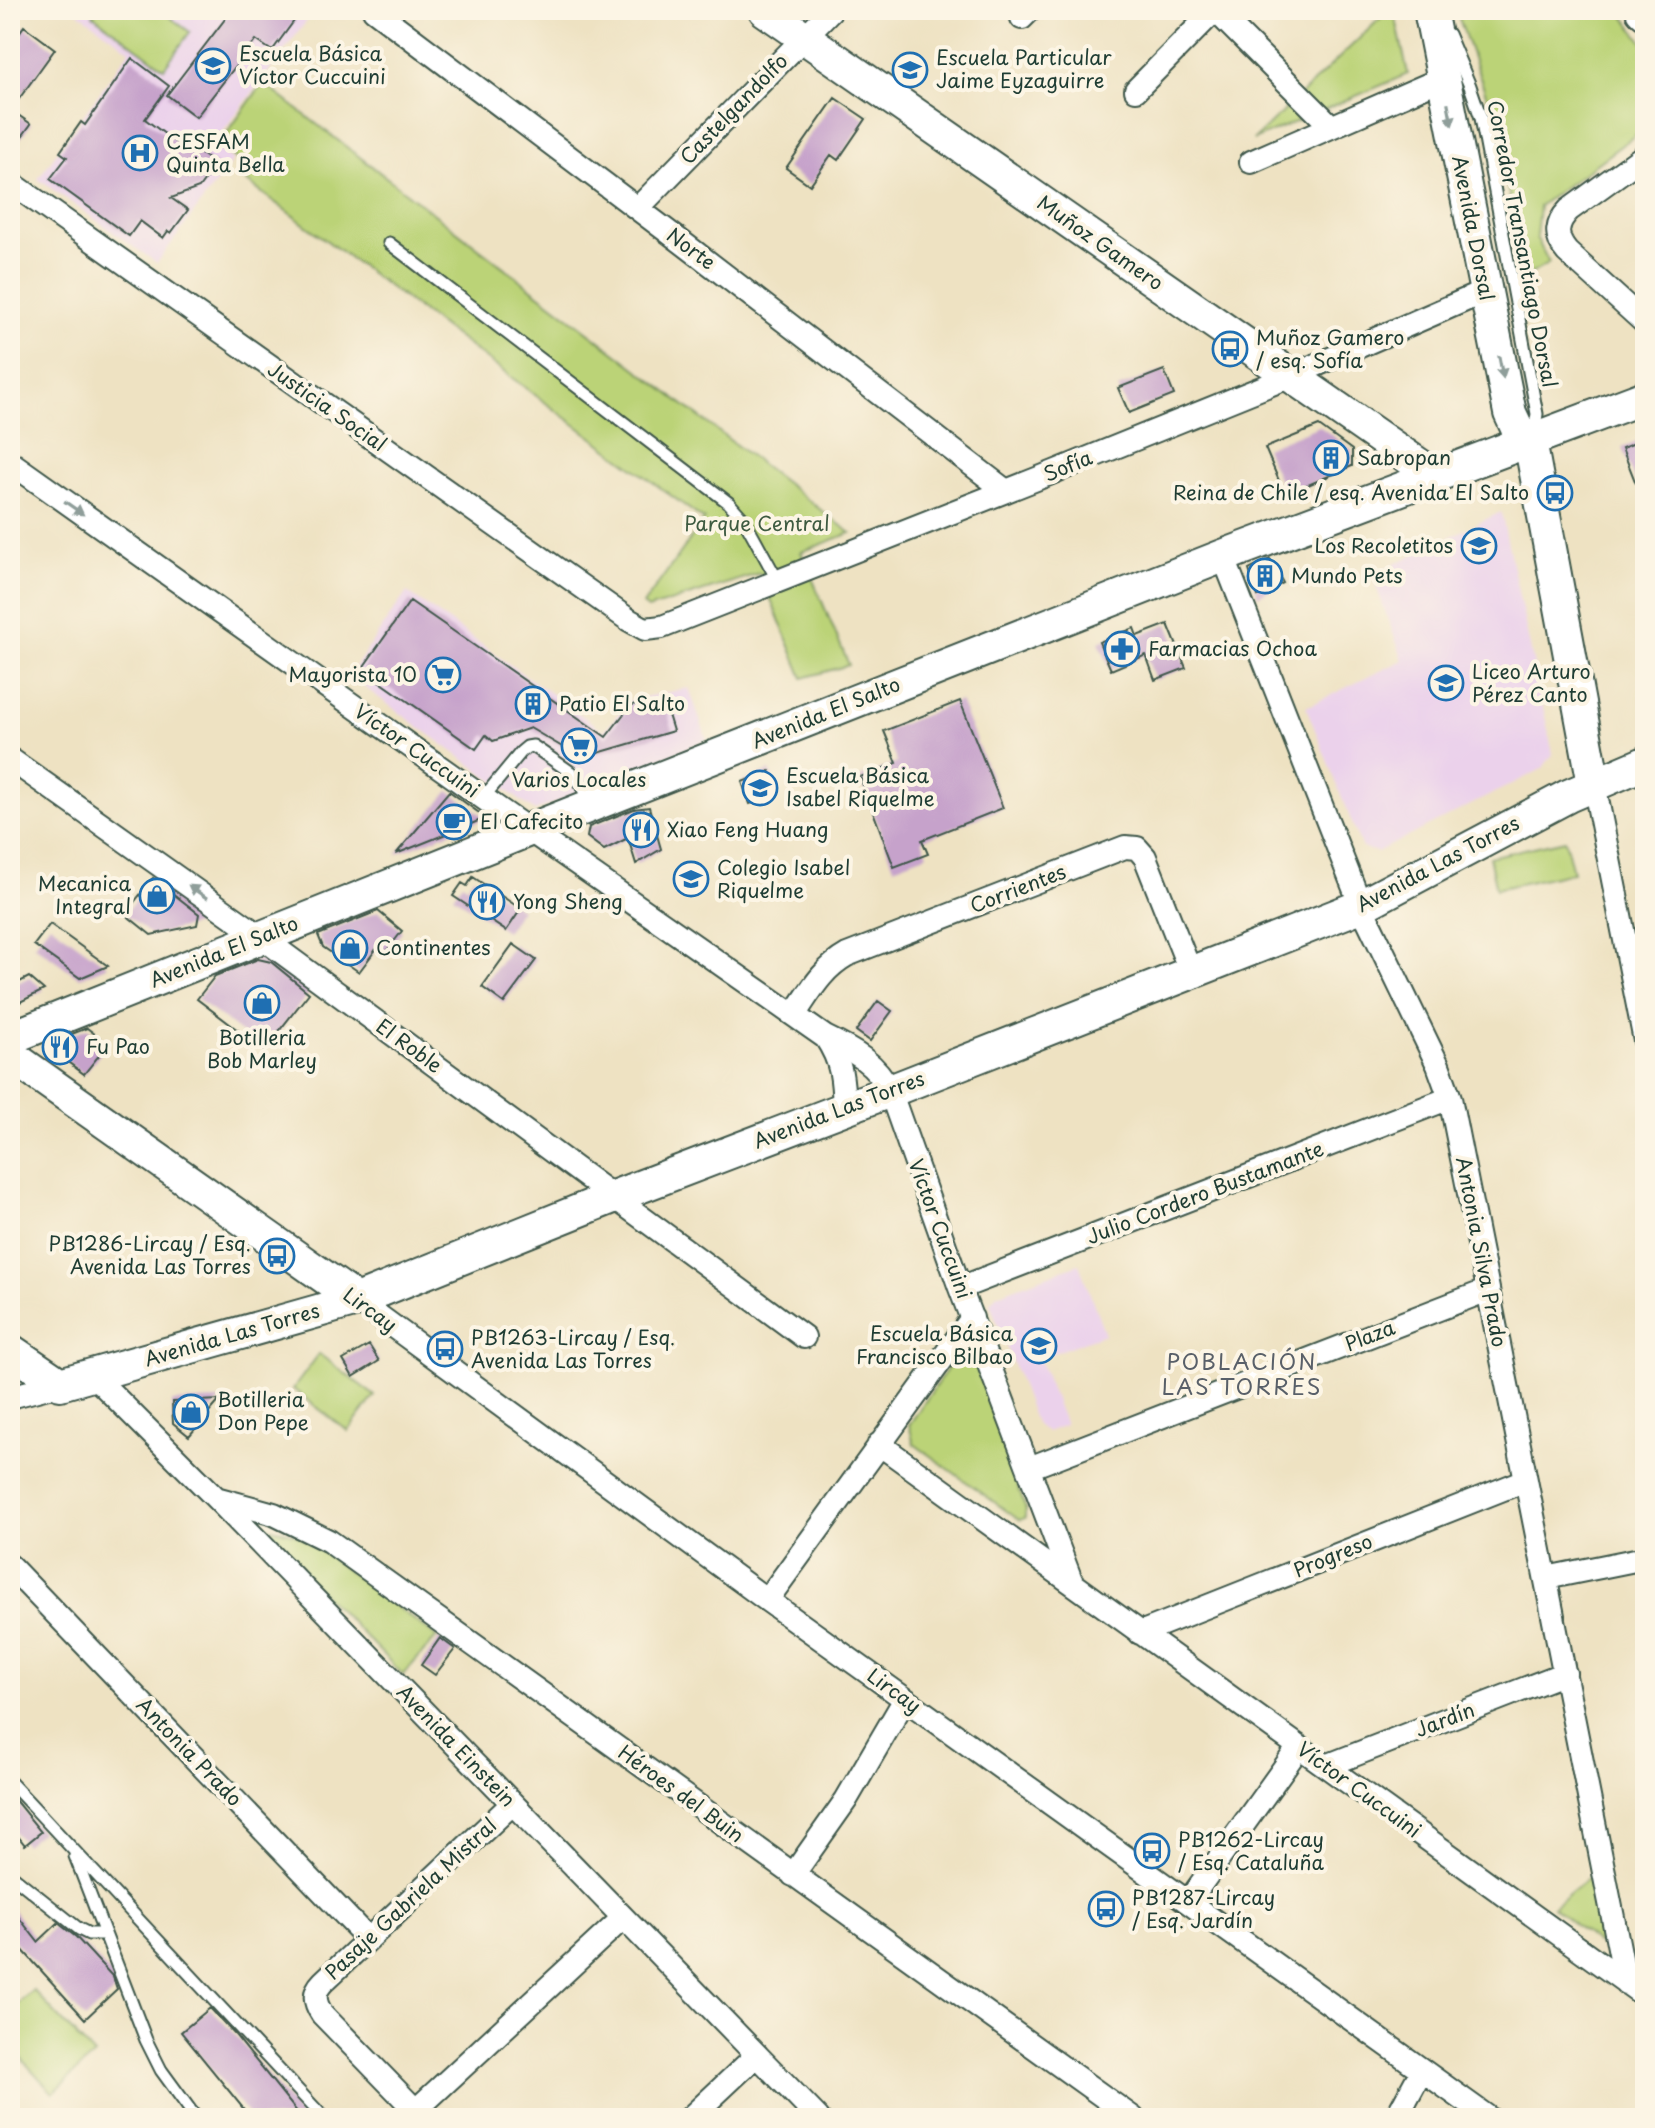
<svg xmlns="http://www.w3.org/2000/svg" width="1655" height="2128" viewBox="0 0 1655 2128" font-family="'Playpen Sans',sans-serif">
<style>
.built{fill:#ebd1eb}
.green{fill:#bbd377;stroke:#6d8856;stroke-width:2}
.building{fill:#c6a2cb}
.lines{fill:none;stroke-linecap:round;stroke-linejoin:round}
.lane-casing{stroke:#3e5649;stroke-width:15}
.street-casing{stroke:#3e5649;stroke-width:26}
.secondary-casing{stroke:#3e5649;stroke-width:36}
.lane{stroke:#fff;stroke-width:11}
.street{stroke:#fff;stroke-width:22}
.secondary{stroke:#fff;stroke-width:32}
.oneway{fill:#8f9e9a}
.labels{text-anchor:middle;stroke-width:8;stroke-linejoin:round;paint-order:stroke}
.poi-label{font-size:20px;fill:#1f3d34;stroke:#fcf5e5;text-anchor:start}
.street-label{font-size:20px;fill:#1f3d34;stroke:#fcf5e5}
.park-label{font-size:20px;fill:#3e5b41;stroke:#fcf5e5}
.neighbourhood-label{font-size:22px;letter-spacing:2px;fill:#596069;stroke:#fcf5e5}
</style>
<rect width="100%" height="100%" fill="#fcf5e5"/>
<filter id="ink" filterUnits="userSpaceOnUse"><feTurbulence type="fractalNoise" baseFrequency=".0125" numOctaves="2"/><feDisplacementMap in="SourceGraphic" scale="16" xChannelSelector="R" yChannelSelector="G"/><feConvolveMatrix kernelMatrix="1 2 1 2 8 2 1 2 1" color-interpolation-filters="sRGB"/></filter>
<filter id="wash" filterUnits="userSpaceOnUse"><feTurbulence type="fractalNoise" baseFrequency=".006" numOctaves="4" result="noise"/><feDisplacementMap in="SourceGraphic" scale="32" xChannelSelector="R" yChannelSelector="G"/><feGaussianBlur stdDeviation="1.8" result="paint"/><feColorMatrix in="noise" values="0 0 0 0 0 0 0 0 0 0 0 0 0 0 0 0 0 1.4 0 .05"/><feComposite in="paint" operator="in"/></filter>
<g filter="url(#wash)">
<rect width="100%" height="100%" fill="#eee2c2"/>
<!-- built -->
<path class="built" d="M75 10H315L213 145 233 160 157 263 38 179 130 50Z
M1501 512 1553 754 1542 769 1377 852 1362 848 1306 707 1403 660 1372 575Z
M407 592 604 731 630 700 689 688 707 740 535 811 349 676Z
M1079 1264 1105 1334 1039 1358 1065 1425 1047 1432 1036 1425 990 1303 997 1294Z"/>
<!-- green -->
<path class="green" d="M96 10H160L190 32 164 68 93 15Z
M1389 10H1394L1408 74 1253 140Z
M1456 10H1620L1645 45V128L1539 206 1536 237 1549 263 1527 276 1488 100Z
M263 83 851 533 801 552 849 665 803 678 760 573 648 609 643 605 704 520 242 178 249 169 219 144Z
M1565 840 1573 872 1496 889 1489 857Z
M319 1354 375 1396 348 1431 293 1389Z
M961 1358 969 1359 976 1366 1025 1507V1518L1019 1520 914 1444 909 1425 952 1362Z
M253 1523 299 1535 437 1637 403 1675Z
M1589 1877 1603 1939 1597 1943 1553 1907Z
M33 1990 94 2055 53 2093 10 2046V2011Z"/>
<g id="blocks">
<!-- building -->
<path class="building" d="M232 10H302L272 51 256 40 196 117 167 95Z
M24 26 55 49 11 110 31 124 10 153V46Z
M132 58 169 86 145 119 190 153 193 148 216 165 199 188 171 198 188 210 171 233 168 231 163 238 140 221 129 236 50 179 67 157 60 152 81 122 85 125Z
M835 98 866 119 838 160 831 155 810 185 786 168Z
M1164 370 1174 395 1129 413 1118 388Z
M1319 426 1352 450V466L1285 495 1265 448Z
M1645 439V504H1644L1622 448Z
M1270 559 1283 583 1258 596 1249 570Z
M410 601 606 737 630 706 643 701 646 710 665 705 673 731 581 758 530 728 493 741 486 735 476 749 362 669Z
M1168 624 1186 668 1155 680 1146 655 1111 670 1099 642 1134 628 1137 636Z
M960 701 1003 808 922 840 928 854 894 867 860 777 897 763 884 731Z
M770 771 778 793 750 804 742 782Z
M449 791 486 818 396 854Z
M649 807 661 849 636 864 628 838 604 850 587 837 589 827 634 809Z
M473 877 521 909 506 931 453 896 462 883 467 886Z
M153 878 199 914 197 925 151 935 125 914Z
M378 911 402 931 385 953 377 948 359 972 323 947 318 935Z
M50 924 108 966 80 978 34 945Z
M513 944 536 960 504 1003 482 987Z
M258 959 271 962 309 993 264 1050 197 999 215 976Z
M29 977 44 990 18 1003 10 994V987Z
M878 1001 892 1011 870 1041 856 1031Z
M87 1028 108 1044 84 1074 53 1051 54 1041Z
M369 1345 379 1361 353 1377 343 1360Z
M220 1400 189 1436 173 1423 172 1402Z
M440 1638 455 1649 435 1675 421 1665Z
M10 1794 41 1832 25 1845 10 1826Z
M10 1906 38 1942 58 1923 76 1937 113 1977 117 1989 85 2019 10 1936Z
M210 2008 236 2036 302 2118H251L181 2032Z"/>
</g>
</g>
<g filter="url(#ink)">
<use href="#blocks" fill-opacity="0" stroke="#3e5649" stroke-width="2"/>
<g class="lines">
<!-- lane casing -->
<g class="lane-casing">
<path id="lane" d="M1448 34 1470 86 1481 118 1537 414 1534 432
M389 243 729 503 745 521 778 581
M483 798 521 752 527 747 533 746 572 773 592 800
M10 1782 324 2118
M75 1856 146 2040 161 2070 196 2118
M10 1874 79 1929 89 1934H105"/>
</g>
<!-- street casing -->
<g class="street-casing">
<path id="street" d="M374 10 679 240 1006 491
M1215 10 1331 126
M1022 18 1030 10
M1136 90 1215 10
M1645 155 1569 210C1556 223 1554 237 1567 252L1645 323
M1251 162 1443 78
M10 182 629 620 645 629 662 627 1044 476 1291 376 1486 291
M638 208 831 10
M10 462 496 807 825 1037C852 1050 877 1063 890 1091L960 1288 1072 1583
M1223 556 1361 906 1438 1065 1450 1098 1626 1983
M10 759 261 937 804 1337
M1594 784 1645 1041
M794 1015C810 992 822 969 847 955L1125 847 1137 848 1145 857 1191 973
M826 1038C842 1062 843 1080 844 1109
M960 1288 1450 1098
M357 1300 767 1600 1489 2118
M93 1375 216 1498 818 2118
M10 1397 60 1384
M879 1444 1645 1996
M1029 1468 1488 1290
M216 1498 274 1514 329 1541 1133 2118
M10 1566 368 1939
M1546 1578 1645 1558
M767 1600 972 1318
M1140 1633 1526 1480
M1326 1766 1565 1673
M793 1875 846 1800 905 1699
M1188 1902 1299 1747
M415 2111 623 1918
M423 2118 322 2014C314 2002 313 1992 323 1982L512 1804
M690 2118 757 2055
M1396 2118 1422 2070"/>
</g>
<!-- secondary casing -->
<g class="secondary-casing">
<path id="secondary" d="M765 10 1435 476
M1430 10 1510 413 1517 428 1530 441
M1642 10 1645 13
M1530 441 1594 784
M10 1038 529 830 1223 556 1645 397
M10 1055 357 1300
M10 1350 60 1384 357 1300 613 1197 890 1091 1361 906 1568 796 1645 763"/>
</g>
<!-- lane -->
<use href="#lane" class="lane"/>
<!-- street -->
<use href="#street" class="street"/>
<!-- secondary -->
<use href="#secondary" class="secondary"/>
</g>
<!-- one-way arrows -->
<defs><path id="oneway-solid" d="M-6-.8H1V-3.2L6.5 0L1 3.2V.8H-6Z" transform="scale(2)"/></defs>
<g class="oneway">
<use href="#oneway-solid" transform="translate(1450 114) rotate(79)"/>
<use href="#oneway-solid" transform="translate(1501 367) rotate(79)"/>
<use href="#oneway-solid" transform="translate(74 508) rotate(35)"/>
<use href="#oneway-solid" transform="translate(198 892) rotate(-145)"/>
</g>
</g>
<!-- icons -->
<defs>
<g id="school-ring" transform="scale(1.8)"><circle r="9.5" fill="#fcf5e5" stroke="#1f6fb2" stroke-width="1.5"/><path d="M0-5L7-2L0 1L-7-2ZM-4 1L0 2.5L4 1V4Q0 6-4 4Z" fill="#1f6fb2"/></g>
<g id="hospital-ring" transform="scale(1.8)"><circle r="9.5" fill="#fcf5e5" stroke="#1f6fb2" stroke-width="1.5"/><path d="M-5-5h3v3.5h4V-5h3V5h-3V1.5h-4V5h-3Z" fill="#1f6fb2"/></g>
<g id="bus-ring" transform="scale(1.8)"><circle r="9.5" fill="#fcf5e5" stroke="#1f6fb2" stroke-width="1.5"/><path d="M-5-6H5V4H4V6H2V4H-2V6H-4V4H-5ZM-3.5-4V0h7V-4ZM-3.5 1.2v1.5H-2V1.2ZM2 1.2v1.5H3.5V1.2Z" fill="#1f6fb2"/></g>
<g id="building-ring" transform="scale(1.8)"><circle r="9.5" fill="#fcf5e5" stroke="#1f6fb2" stroke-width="1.5"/><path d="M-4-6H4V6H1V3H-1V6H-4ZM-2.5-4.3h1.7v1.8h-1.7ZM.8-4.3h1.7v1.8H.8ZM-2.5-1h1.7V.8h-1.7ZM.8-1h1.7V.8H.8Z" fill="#1f6fb2"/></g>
<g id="pharmacy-ring" transform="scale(1.8)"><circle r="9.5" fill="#fcf5e5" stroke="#1f6fb2" stroke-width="1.5"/><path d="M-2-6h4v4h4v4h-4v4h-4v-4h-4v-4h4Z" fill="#1f6fb2"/></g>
<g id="supermarket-ring" transform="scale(1.8)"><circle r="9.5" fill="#fcf5e5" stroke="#1f6fb2" stroke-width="1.5"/><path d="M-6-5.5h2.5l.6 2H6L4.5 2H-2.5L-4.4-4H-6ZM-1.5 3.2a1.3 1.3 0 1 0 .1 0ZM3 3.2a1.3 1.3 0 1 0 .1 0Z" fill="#1f6fb2"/></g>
<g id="cafe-ring" transform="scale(1.8)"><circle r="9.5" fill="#fcf5e5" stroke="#1f6fb2" stroke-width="1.5"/><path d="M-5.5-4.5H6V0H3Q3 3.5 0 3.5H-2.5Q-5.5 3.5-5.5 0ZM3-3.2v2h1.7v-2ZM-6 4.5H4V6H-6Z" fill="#1f6fb2"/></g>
<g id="restaurant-ring" transform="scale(1.8)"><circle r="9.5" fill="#fcf5e5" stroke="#1f6fb2" stroke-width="1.5"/><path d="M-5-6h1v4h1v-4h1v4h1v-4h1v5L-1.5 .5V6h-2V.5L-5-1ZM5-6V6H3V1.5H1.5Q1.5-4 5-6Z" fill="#1f6fb2"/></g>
<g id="shop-ring" transform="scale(1.8)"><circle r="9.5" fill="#fcf5e5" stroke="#1f6fb2" stroke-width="1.5"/><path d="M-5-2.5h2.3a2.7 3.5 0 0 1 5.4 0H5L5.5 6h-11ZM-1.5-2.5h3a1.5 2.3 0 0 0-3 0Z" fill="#1f6fb2"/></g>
</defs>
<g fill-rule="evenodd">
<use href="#school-ring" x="213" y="66"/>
<use href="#school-ring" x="910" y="70"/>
<use href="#hospital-ring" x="140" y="153"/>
<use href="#bus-ring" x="1230" y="349"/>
<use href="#building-ring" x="1331" y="458"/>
<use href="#bus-ring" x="1555" y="493"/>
<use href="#school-ring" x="1479" y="546"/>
<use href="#building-ring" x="1265" y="576"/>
<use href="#pharmacy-ring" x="1122" y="649"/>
<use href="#supermarket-ring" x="443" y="675"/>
<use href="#school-ring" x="1446" y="683"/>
<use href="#building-ring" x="533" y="704"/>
<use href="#supermarket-ring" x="579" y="746"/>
<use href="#school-ring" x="760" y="788"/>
<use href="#cafe-ring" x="454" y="822"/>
<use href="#restaurant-ring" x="641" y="830"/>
<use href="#school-ring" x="691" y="879"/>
<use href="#shop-ring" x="157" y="896"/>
<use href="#restaurant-ring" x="487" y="902"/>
<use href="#shop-ring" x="350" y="948"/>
<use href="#shop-ring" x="262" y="1003"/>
<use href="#restaurant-ring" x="60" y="1047"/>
<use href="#bus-ring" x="277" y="1256"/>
<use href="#school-ring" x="1039" y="1346"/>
<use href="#bus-ring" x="445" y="1349"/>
<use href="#shop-ring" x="191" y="1412"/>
<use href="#bus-ring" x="1152" y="1851"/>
<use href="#bus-ring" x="1106" y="1909"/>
</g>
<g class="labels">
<!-- poi labels -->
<g class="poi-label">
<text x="239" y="61">Escuela Básica<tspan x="239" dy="23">Víctor Cuccuini</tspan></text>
<text x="936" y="65">Escuela Particular<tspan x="936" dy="23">Jaime Eyzaguirre</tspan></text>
<text x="166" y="149">CESFAM<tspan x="166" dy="23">Quinta Bella</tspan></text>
<text x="1256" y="345">Muñoz Gamero<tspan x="1256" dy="23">/ esq. Sofía</tspan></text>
<text x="1357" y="465">Sabropan</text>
<text x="1529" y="500" text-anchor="end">Reina de Chile / esq. Avenida El Salto</text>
<text x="1453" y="553" text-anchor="end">Los Recoletitos</text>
<text x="1291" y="583">Mundo Pets</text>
<text x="1148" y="656">Farmacias Ochoa</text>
<text x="1472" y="679">Liceo Arturo<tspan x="1472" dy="23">Pérez Canto</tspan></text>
<text x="417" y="682" text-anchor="end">Mayorista 10</text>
<text x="559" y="711">Patio El Salto</text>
<text x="786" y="783">Escuela Básica<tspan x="786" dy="23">Isabel Riquelme</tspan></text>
<text x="579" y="787" text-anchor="middle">Varios Locales</text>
<text x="480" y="829">El Cafecito</text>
<text x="667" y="837">Xiao Feng Huang</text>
<text x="717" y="875">Colegio Isabel<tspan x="717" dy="23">Riquelme</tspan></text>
<text x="131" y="891" text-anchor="end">Mecanica<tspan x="131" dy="23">Integral</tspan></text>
<text x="513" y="909">Yong Sheng</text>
<text x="376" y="955">Continentes</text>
<text x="262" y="1045" text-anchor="middle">Botilleria<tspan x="262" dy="23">Bob Marley</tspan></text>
<text x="86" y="1054">Fu Pao</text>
<text x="251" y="1251" text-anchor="end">PB1286-Lircay / Esq.<tspan x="251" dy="23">Avenida Las Torres</tspan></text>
<text x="1013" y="1341" text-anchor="end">Escuela Básica<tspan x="1013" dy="23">Francisco Bilbao</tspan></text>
<text x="471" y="1345">PB1263-Lircay / Esq.<tspan x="471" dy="23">Avenida Las Torres</tspan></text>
<text x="217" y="1407">Botilleria<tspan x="217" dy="23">Don Pepe</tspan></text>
<text x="1178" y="1847">PB1262-Lircay<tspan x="1178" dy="23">/ Esq. Cataluña</tspan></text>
<text x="1132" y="1905">PB1287-Lircay<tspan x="1132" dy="23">/ Esq. Jardín</tspan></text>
</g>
<!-- street labels -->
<g class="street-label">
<text transform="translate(734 109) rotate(-46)" y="7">Castelgandolfo</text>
<text transform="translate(1473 228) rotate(79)" y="7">Avenida Dorsal</text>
<text transform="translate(1100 243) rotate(35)" y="7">Muñoz Gamero</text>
<text transform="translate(1522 244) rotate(79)" y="7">Corredor Transantiago Dorsal</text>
<text transform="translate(691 249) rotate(37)" y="7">Norte</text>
<text transform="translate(327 407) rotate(35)" y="7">Justicia Social</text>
<text transform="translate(1068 466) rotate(-22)" y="7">Sofía</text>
<text transform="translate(826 713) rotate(-22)" y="7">Avenida El Salto</text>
<text transform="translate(417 751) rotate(35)" y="7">Víctor Cuccuini</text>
<text transform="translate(1438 864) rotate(-28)" y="7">Avenida Las Torres</text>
<text transform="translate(1018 889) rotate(-21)" y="7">Corrientes</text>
<text transform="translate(224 952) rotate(-22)" y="7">Avenida El Salto</text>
<text transform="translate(409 1046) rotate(36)" y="7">El Roble</text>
<text transform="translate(839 1110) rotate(-21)" y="7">Avenida Las Torres</text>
<text transform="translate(1205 1193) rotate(-21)" y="7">Julio Cordero Bustamante</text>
<text transform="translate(940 1229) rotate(70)" y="7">Víctor Cuccuini</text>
<text transform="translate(1481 1252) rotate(79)" y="7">Antonia Silva Prado</text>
<text transform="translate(370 1310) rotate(36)" y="7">Lircay</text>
<text transform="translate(232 1335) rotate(-16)" y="7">Avenida Las Torres</text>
<text transform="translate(1370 1336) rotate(-21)" y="7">Plaza</text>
<text transform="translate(1333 1556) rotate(-22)" y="7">Progreso</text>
<text transform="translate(894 1691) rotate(36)" y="7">Lircay</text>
<text transform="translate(1445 1720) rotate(-21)" y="7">Jardín</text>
<text transform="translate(456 1746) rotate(46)" y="7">Avenida Einstein</text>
<text transform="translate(189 1752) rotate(46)" y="7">Antonia Prado</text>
<text transform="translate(1359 1790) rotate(36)" y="7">Víctor Cuccuini</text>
<text transform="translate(681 1794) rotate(36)" y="7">Héroes del Buin</text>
<text transform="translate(411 1899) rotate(-43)" y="7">Pasaje Gabriela Mistral</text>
</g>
<!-- park labels -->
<g class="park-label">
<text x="757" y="531">Parque Central</text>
</g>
<!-- neighbourhood labels -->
<g class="neighbourhood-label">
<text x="1242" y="1370">POBLACIÓN<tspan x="1242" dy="25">LAS TORRES</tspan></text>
</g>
</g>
<!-- margin -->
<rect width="1655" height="2128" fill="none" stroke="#fcf5e5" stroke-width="40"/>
</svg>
